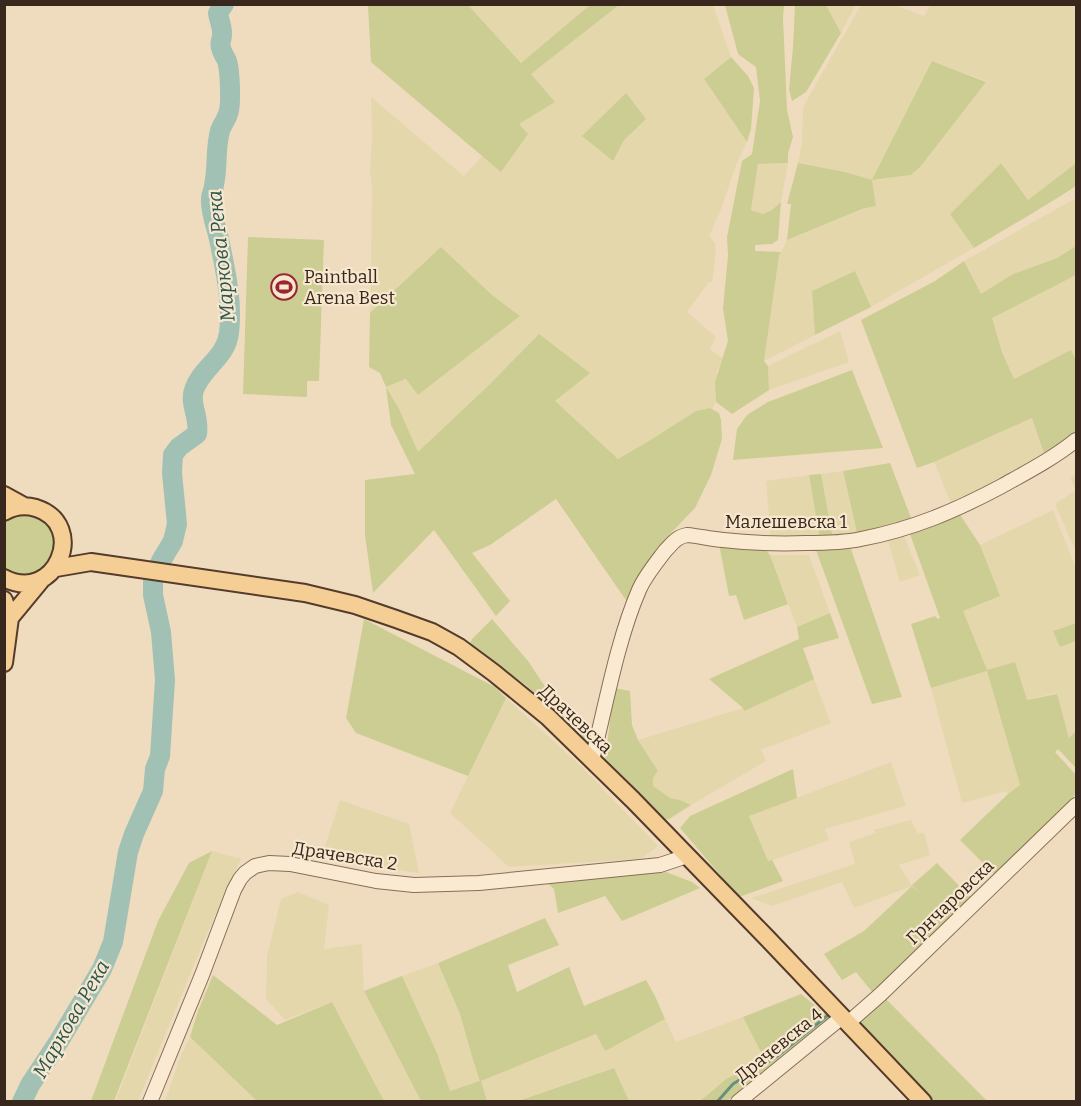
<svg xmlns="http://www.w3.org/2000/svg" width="1081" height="1106" viewBox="0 0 1081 1106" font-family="Bitter,serif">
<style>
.farmland{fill:#e5d7ac;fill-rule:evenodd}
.green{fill:#cbcd93}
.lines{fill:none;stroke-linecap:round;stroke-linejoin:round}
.stream{stroke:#698f82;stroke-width:3}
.river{stroke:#a2c1b5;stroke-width:20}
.minor-casing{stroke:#886d57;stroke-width:16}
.major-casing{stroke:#553b2b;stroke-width:20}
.minor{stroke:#faead2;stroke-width:14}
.major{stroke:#f4ce94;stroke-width:16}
.labels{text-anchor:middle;stroke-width:4.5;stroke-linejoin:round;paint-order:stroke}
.poi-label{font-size:18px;fill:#37271c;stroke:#f6e7ce;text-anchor:start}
.street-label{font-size:18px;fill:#37271c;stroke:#f6e7ce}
.water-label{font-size:20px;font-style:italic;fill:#2a5751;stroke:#f6e7ce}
</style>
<rect width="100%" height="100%" fill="#efdcbf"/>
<!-- farmland -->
<path class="farmland" d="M468 5H590L521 63Z
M619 5H713L731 57 704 79 747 142 737 163 720 212 709 236 715 243 716 253 712 282H709L687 312 716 337 710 349 723 359 716 373 718 375 715 382 716 402 712 409 710 408 696 411 652 439 618 459 554 401 539 334 489 385 418 453 399 409 386 387 407 379 418 395 520 316 492 295 441 247 370 313 371 264 372 187 370 170 372 136 371 97 464 176 482 156 502 172 518 124 555 102 531 74ZM626 93 624 140 613 160Z
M826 5H856L841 33Z
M861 5H895L924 16 930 5H1076V163L1028 200 1001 163 950 214 974 248 871 307 855 271 812 291 815 335 764 361 779 256 787 240 860 210 876 206 845 172 798 163 802 141 803 107ZM932 61 986 81 921 166 911 175 875 180Z
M788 163 781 202 772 210 763 214 751 210 758 164Z
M1076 198V246L1057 258 1013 274 981 296 964 261Z
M1076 275V360L1071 351 1014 379 1002 352 991 318Z
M840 331 849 362 769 390 768 366Z
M1032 418 1045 456 952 506 934 462Z
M843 471 858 537 833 539 821 474Z
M1076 474V552L1055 504 1076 490 1070 478Z
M809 475 820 539 771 541 766 481Z
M1053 510 1076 569V623L1054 630 1060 647 1076 641V731L1069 738 1056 693 1027 700 987 671 1020 785 1008 794 1006 791 962 803 931 688 987 671 962 611 999 596 980 545Z
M904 536 920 575 900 582 888 541Z
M770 555H809L830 613 797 627Z
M814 679 831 723 761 750 766 761 691 805 680 800 670 798 653 786V778L658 771 638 740 743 708 744 710Z
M506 698 580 765 658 846 641 859 509 867 450 813Z
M891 762 906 806 825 829 829 840 768 862 749 816Z
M340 800 409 824 419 873 345 863 323 853Z
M911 820 918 833H924L930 855 899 865 912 886 854 908 842 882 772 906 751 898 855 864 849 842 876 833 873 830Z
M212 851 241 859 203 943 138 1101 115 1102Z
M298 892 329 905 324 949 362 944 364 991 421 1101H384L332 1002 285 1020 266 999 267 956 281 899Z
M438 963 460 1014 473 1060 481 1081 596 1034 605 1050 665 1019 676 1042 743 1017 765 1060 726 1079 705 1097 697 1101H629L613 1068 518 1101H487L480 1081 450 1091 437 1053 402 976Z
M190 1037 230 1075 257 1101H165L181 1055Z"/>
<!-- green -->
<path class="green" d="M368 5H468L521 63 590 5H619L531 74 555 102 519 124 528 134 501 172 371 62Z
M725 5H784L783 18 787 110 793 137 788 154V163L758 164 751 210 763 214 772 210 781 202 778 240 772 244 755 245V251L781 252 779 256 764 361 768 366 769 390 732 414 716 402 715 382 728 341 723 308 728 256 727 237 742 161 752 154 760 101 756 67 738 54Z
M795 5H826L841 33 806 92 792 101 789 90 793 47Z
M731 57 748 76 754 88 751 129 747 142 704 79Z
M932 61 986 82 921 166 911 175 872 180 876 206 862 209 787 240 791 204H787L798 163 845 172 872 180Z
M626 93 646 119 624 140 613 161 582 136Z
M1001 163 1028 200 1076 163V186C1043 208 1008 227 974 248L950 214Z
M248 237 324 240 319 381H307V397L243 394Z
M1076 246V275L992 318 1002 352 1014 379 1071 350 1076 360V434L1045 456 1032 418 934 462 917 468 861 320 935 281 964 261 981 294 1013 274 1057 258Z
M441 247 492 295 520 316 418 395 406 379 386 387 399 409 418 452 489 385 539 334 590 373 555 401 618 459 652 439 696 411 710 408 719 413 721 420 722 439 711 475 695 508 666 538 628 603 556 499 490 545 472 553 510 601 496 616 434 530 373 593 365 535V480L415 474 391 425 386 387 380 373 369 367 370 313Z
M855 271 871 307 815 335 812 291Z
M852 370 883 448 733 460 737 429 747 415 768 402Z
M890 463 913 523 858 537 843 471Z
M821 474 833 539H820L809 475Z
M17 512 37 514 54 530 56 552 44 571 22 578 5 571 4 518Z
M959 513 980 545 1000 596 963 611 987 670 1015 662 1027 700 1057 694 1069 738 1076 731V768L1058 749 1055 752 1076 775V794L994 874 960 840 1008 794 1020 785 987 671 931 688 911 624 935 616 938 619 940 618 910 534 927 529Z
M719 544 766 550 770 555 788 604 744 620 736 595 729 596Z
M850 546 902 697 872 704 816 550Z
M830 613 839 638 803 648 814 679 744 711 743 708 709 679 799 639 797 627Z
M364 619 495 687 506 698 468 776 356 733 346 718Z
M492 619 528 661 554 700 586 732 585 739 576 733 527 686 470 644 472 639Z
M1076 623V641L1060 647 1053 631Z
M614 688 630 691 632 725 638 740 658 771 653 778V786L670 798 680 800 691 805 669 819 660 820 605 761Z
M793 769 797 798 749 816 768 861 772 860 783 881 739 897 680 828 690 816Z
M212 851 114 1101H91L158 921 189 863Z
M937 863 970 897 873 993 856 972 842 980 824 954 864 931 912 886 922 895 912 885Z
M666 872 692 882 700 888 622 921 605 896 558 913 554 889 547 883Z
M545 918 559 945 508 965 517 992 569 967 584 1006 646 980 655 996 665 1019 605 1051 596 1034 481 1081 487 1101H421L364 991 402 976 437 1053 450 1091 480 1081 473 1060 460 1014 438 963Z
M213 975 277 1025 332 1002 384 1101H257L190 1037 198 1011Z
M801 994 829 1017 828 1022 727 1101 697 1102 705 1097 726 1079 765 1060 743 1017Z
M881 994 987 1101H922L848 1023Z
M614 1068 629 1101H518Z"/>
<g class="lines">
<!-- stream -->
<path class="stream" d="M717 1102 733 1084 776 1057 827 1016"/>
<!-- river -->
<path class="river" d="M22 1102 30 1085 59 1041 102 969 113 942 128 852 134 834 153 791 155 769 160 756 165 680 161 632 153 595V581L161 561 173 541 177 524 172 473 173 455 179 447 197 434C200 417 189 404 194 390 201 368 226 358 229 333 233 302 225 269 219 239 216 225 210 212 211 198 211 194 214 190 214 185 218 168 215 149 220 131 222 124 228 118 229 110 231 102 230 69 227 61 225 56 222 53 221 48 219 43 222 40 222 35 223 29 219 20 218 13L224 4"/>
<!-- minor casing -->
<g class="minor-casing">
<path id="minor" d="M592 760C606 705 617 641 639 590 645 576 656 563 665 551 672 544 676 537 687 535 699 536 711 539 723 540 750 543 779 544 806 543 824 543 843 543 861 539 913 529 955 511 1002 486 1027 472 1054 458 1076 440
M848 1023 881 994 1076 805
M150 1102 202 975 234 890 240 879 245 873 255 866 269 863 290 864 376 881 414 885 479 883 640 867 660 865 687 856
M738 1102 842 1017"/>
</g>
<!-- major casing -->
<g class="major-casing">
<path id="major" d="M4 495 24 506
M4 512C14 506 25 505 36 508 89 525 55 605 4 578
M56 568 91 562 305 593 355 605 396 619 432 632 459 647 494 673 548 717 633 800 768 939 923 1102
M4 600 10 618 4 663
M10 618 43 578"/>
</g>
<!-- minor -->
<use href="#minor" class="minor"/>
<!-- major -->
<use href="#major" class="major"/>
</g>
<!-- icons -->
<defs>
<g id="stadium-ring" transform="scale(1.35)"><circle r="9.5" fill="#f6e7ce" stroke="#992530" stroke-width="1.5"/><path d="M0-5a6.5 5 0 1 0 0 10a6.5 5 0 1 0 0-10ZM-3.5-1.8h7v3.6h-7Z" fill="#992530"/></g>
</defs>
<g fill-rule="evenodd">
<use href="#stadium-ring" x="284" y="287"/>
</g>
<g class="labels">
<!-- poi labels -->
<g class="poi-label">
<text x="304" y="283">Paintball<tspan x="304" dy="21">Arena Best</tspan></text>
</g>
<!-- street labels -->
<g class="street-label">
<text x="786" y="528">Малешевска 1</text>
<text transform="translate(576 719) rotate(43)" y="6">Драчевска</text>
<text transform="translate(345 856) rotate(9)" y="6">Драчевска 2</text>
<text transform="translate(950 902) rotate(-44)" y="6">Грнчаровска</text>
<text transform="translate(779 1045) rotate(-39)" y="6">Драчевска 4</text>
</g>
<!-- water labels -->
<g class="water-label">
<text transform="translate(221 256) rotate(-96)" y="7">Маркова Река</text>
<text transform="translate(71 1019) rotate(-60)" y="7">Маркова Река</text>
</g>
</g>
<!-- border -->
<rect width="1081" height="1106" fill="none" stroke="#37271c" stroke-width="12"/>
</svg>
